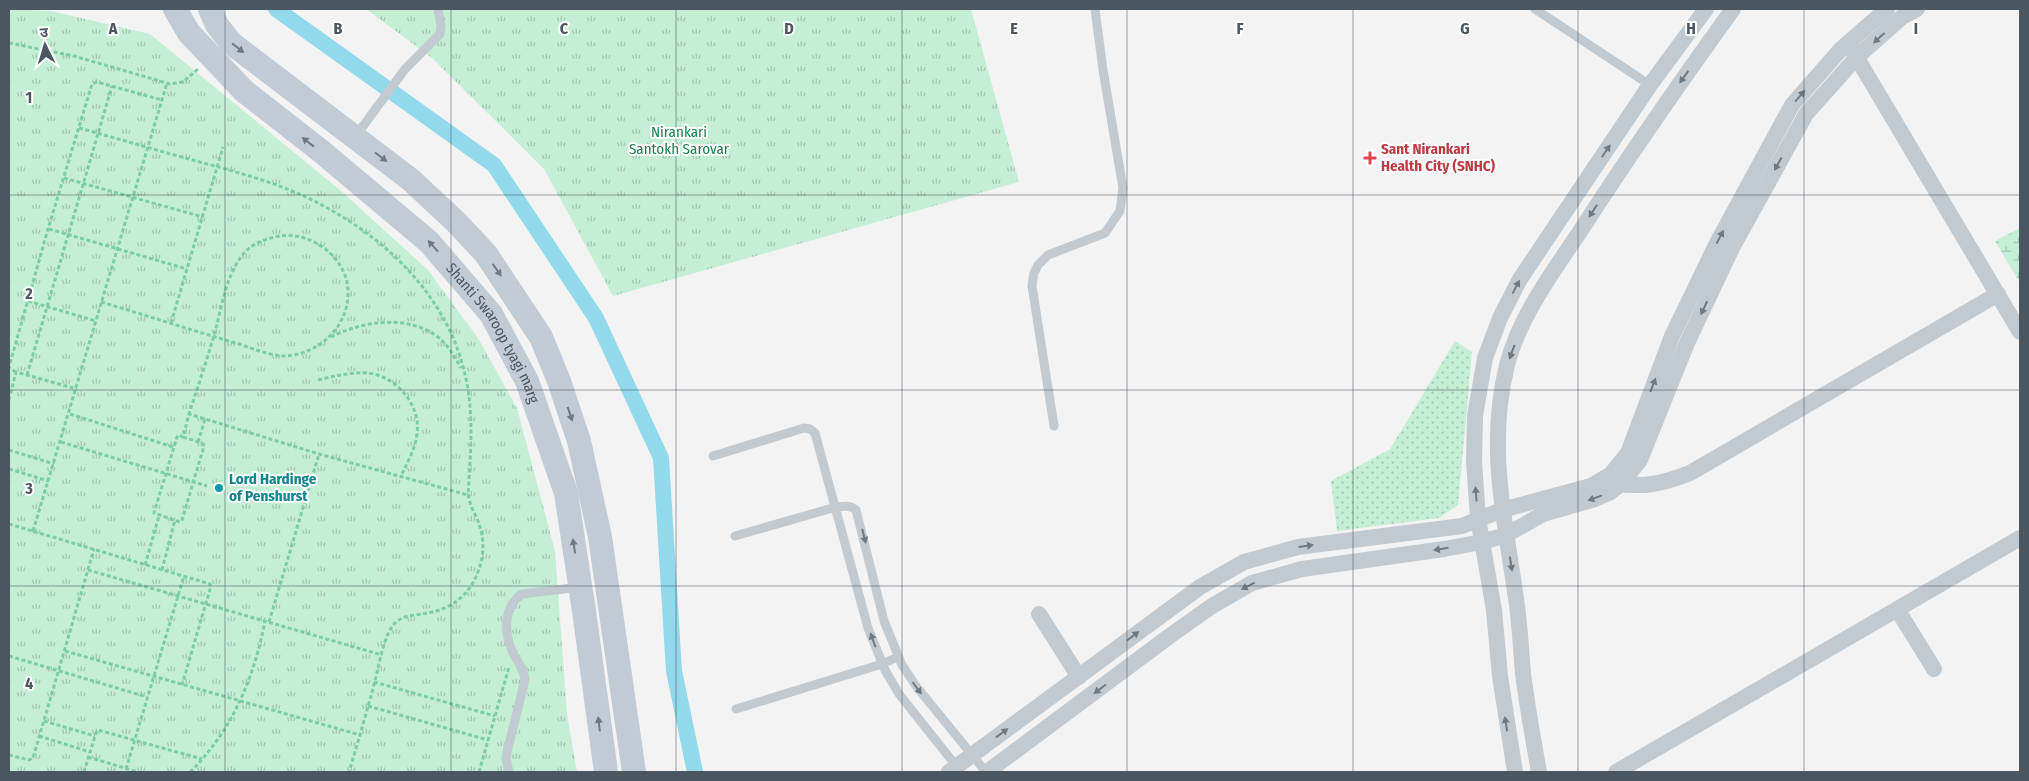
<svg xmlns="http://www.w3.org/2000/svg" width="2029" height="781" viewBox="0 0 2029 781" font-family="'Fira Sans Condensed','Noto Sans Devanagari',sans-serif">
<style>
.grass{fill:url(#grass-dots)}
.wetland{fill:url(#wetland-marsh)}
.park{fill:url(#park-tufts)}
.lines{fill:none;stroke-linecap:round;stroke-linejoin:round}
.canal{stroke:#92d9eb;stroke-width:16}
.path{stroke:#7ccda5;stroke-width:3;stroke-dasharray:4 2.5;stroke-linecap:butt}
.lane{stroke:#c1cad1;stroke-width:9}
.street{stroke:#c1cad1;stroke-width:16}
.secondary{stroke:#c1cbd5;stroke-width:24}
.oneway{fill:#6e7982}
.oneway2{fill:#6e7983}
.grid{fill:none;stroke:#4a5660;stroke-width:1;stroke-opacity:0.55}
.health-dot{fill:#e0444e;stroke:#fff;stroke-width:2}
.culture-dot{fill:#0f9aa8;stroke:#fff;stroke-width:2}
.labels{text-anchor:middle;stroke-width:4;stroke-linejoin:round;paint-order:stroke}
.park-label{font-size:15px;fill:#1a824d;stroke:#fff}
.health-label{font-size:15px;font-weight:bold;fill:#be3a42;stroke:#fff;text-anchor:start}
.street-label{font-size:15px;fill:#4a5660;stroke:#fff}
.culture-label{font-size:15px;font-weight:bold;fill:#0d838f;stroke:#fff;text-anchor:start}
.grid-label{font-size:16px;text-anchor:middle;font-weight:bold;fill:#4a5660;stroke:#fff;stroke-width:4;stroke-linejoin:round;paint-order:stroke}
</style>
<defs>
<pattern id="grass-dots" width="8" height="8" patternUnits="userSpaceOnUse" patternTransform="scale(1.25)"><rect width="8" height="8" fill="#c4efd4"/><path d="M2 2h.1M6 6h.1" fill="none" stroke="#a1c4af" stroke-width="1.8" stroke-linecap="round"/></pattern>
<pattern id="wetland-marsh" width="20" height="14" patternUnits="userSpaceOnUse" patternTransform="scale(1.25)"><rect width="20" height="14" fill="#c4efd4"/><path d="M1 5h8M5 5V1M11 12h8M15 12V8" fill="none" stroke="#a1c4af"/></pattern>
<pattern id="park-tufts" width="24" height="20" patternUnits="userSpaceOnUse" patternTransform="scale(1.25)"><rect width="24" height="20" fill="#c4efd4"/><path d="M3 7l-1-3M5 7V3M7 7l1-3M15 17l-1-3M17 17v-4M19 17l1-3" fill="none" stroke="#a1c4af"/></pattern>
</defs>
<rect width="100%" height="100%" fill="#f4f3f3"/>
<!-- grass -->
<path class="grass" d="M1455 341 1472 352 1458 505 1439 518 1337 531 1331 481 1390 449Z"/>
<!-- wetland -->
<path class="wetland" d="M2020 228V283L1995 241Z"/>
<!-- park -->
<path class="park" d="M9 9 51 11 150 34 340 190 428 270 478 338 517 408 555 551 567 714 577 772H9Z
M366 9H971L1019 182 613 296 544 169 432 58Z"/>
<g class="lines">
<!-- canal -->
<path class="canal" d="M276 9 494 165 596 318 661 458 674 671 695 772"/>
<!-- path -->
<path class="path" d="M9 43 74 56 170 84 183 82 198 69
M79 128C116 138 152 149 189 159 229 170 269 180 306 197 384 234 451 297 467 384 473 416 471 447 469 479 469 487 467 495 470 502 472 510 477 517 479 524 484 537 484 554 480 566 471 596 451 610 422 614 413 615 402 616 395 623 384 634 379 665 375 681 367 711 358 742 349 772
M64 178 203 217
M49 229 187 269
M28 301 96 321
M101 302C145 315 188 329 232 342 247 346 266 355 283 356 316 356 347 329 348 295 350 260 313 231 280 236 263 239 248 245 239 260 226 279 222 305 216 328 208 357 198 386 189 414
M171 323 223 147
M331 337C363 321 407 314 438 337 448 345 454 356 461 368
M16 372 10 369 9 367 48 229 92 84 97 82 162 100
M27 375 112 86
M318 380C335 376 350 372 368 373 396 376 421 405 417 433 416 448 407 463 401 476
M9 400 16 372 77 389
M70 414 173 447
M183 437 202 443 204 446 182 520 180 522 154 513 177 437 178 435 183 437 189 414 319 454 468 495
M61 442 207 486
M198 442 205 419
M9 450 54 464
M9 469 49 481
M9 524 210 584 211 586 182 685
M33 531 167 83
M145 565 159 516
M88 570 382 655
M162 570 175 520
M269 622 319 454
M65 651 360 735
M9 656 147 697
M374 682 495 716
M368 706 488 740
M44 721 95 736
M39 736 90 752
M9 755 29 760 33 758 94 549
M88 757 138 772
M126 769 184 576
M84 772 96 733 98 730 202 759
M190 772C232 731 254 678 265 621
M479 772 509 667"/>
<!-- lane -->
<path class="lane" d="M1535 9 1650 85
M355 137 405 69 440 34 441 26 438 9
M1054 426 1032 286 1034 273 1038 265 1048 255 1105 233 1120 211 1123 188 1103 70 1095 9
M713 456 804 428 810 429 815 433 868 628 885 670 899 694 957 767
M735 536 836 507C844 506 850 505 856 510L884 621 902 665 916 686 986 772
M736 709 882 664 898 657
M509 772 506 758 508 748 525 680C524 669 519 664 514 655 504 635 502 608 522 594L580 587"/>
<!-- street -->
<path class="street" d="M1851 48 2020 332
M1614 483C1643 488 1662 484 1690 473L1998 294
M1897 609 1934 669
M1039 614 1079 677
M949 772 1200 587 1244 562 1298 547 1462 526 1502 510 1591 486 1611 474 1628 453 1672 336 1718 241 1792 105 1841 49 1887 9
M987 772 1171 635 1212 606 1252 583 1302 569 1444 549 1482 542 1506 535 1543 514 1595 499 1609 493 1621 484 1640 460 1687 343 1732 248 1806 114 1857 57 1902 17 1917 9
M1515 772 1500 676 1494 610 1478 518 1474 461 1475 416 1485 358 1500 318 1520 279 1650 85 1706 9
M1539 772C1533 739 1527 706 1523 673 1521 651 1520 628 1517 606 1506 522 1486 451 1507 365 1520 315 1553 272 1581 230 1630 154 1681 81 1733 9
M1616 772 2020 538"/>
<!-- secondary -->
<g class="secondary">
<path id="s1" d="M175 9 189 33 244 91 322 152 429 242 491 314 527 381 566 493 584 611 606 772"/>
<path d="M210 9 217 25 231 43 411 180 456 222 486 254 541 337 559 381 579 441 600 537 634 772"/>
</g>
</g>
<!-- one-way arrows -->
<defs><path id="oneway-solid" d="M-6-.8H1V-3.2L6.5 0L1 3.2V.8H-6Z" transform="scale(1.25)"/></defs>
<g class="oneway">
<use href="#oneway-solid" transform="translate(1879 38) rotate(138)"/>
<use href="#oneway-solid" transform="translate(1684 77) rotate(126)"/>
<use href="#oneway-solid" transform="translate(1800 96) rotate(-49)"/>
<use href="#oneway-solid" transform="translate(1606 151) rotate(-56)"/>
<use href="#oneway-solid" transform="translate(1778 164) rotate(119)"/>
<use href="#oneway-solid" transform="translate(1593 211) rotate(123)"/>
<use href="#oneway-solid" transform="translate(1720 237) rotate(-62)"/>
<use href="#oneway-solid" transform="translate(1516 287) rotate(-62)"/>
<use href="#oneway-solid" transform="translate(1704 308) rotate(115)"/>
<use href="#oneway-solid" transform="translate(1512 352) rotate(110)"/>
<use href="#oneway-solid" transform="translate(1653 385) rotate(-69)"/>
<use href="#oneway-solid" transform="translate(1476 494) rotate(-94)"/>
<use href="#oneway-solid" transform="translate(1595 498) rotate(160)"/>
<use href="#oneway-solid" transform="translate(864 536) rotate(76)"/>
<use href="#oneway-solid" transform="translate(1306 546) rotate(-8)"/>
<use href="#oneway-solid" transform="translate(1441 549) rotate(171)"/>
<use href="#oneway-solid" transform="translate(1511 564) rotate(81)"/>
<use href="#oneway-solid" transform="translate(1248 586) rotate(153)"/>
<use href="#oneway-solid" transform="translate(1133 636) rotate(-37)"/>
<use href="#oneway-solid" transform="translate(873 640) rotate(-110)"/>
<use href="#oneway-solid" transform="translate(917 688) rotate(53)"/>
<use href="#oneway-solid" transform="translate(1100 689) rotate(143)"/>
<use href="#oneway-solid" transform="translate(1506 724) rotate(-99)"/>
<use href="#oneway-solid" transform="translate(1002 733) rotate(-36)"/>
</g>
<g class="oneway2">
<use href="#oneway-solid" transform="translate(238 48) rotate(38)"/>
<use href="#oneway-solid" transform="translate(308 142) rotate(-142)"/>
<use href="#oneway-solid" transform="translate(381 157) rotate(37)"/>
<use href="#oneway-solid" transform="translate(433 246) rotate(-132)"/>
<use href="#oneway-solid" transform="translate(497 270) rotate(55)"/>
<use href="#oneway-solid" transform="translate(570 414) rotate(71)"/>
<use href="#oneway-solid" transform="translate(574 546) rotate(-99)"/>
<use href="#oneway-solid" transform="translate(599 724) rotate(-97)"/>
</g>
<!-- grid -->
<path class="grid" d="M225 9V772M451 9V772M676 9V772M902 9V772M1127 9V772M1353 9V772M1578 9V772M1804 9V772M9 195H2020M9 390H2020M9 586H2020"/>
<!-- markers -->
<path class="health-dot" d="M1367.5 150.5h5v5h5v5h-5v5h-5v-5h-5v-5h5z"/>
<circle class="culture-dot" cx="219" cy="488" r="5"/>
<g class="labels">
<!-- park labels -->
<g class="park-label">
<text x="679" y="137">Nirankari<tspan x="679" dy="17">Santokh Sarovar</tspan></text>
</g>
<!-- health labels -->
<g class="health-label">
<text x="1381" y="154">Sant Nirankari<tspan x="1381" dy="17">Health City (SNHC)</tspan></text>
</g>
<!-- street labels -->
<g class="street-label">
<text dy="5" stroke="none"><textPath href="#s1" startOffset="459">Shanti Swaroop tyagi marg</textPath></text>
</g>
<!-- culture labels -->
<g class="culture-label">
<text x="229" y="484">Lord Hardinge<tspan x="229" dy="17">of Penshurst</tspan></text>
</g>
</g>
<g class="grid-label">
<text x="113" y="34">A</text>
<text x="338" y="34">B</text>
<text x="564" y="34">C</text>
<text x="789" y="34">D</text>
<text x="1014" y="34">E</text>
<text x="1240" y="34">F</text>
<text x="1465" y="34">G</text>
<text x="1691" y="34">H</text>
<text x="1916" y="34">I</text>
<text x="29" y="103">1</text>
<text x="29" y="299">2</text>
<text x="29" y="494">3</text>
<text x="29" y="689">4</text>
</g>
<!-- border -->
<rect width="2029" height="781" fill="none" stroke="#4a5660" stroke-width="20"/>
<!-- north arrow -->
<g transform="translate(45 45) rotate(355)" stroke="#ffffff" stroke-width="4" paint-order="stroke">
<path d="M0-4L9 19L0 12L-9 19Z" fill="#4a5660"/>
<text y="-8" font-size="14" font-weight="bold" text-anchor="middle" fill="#4a5660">उ</text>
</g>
</svg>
